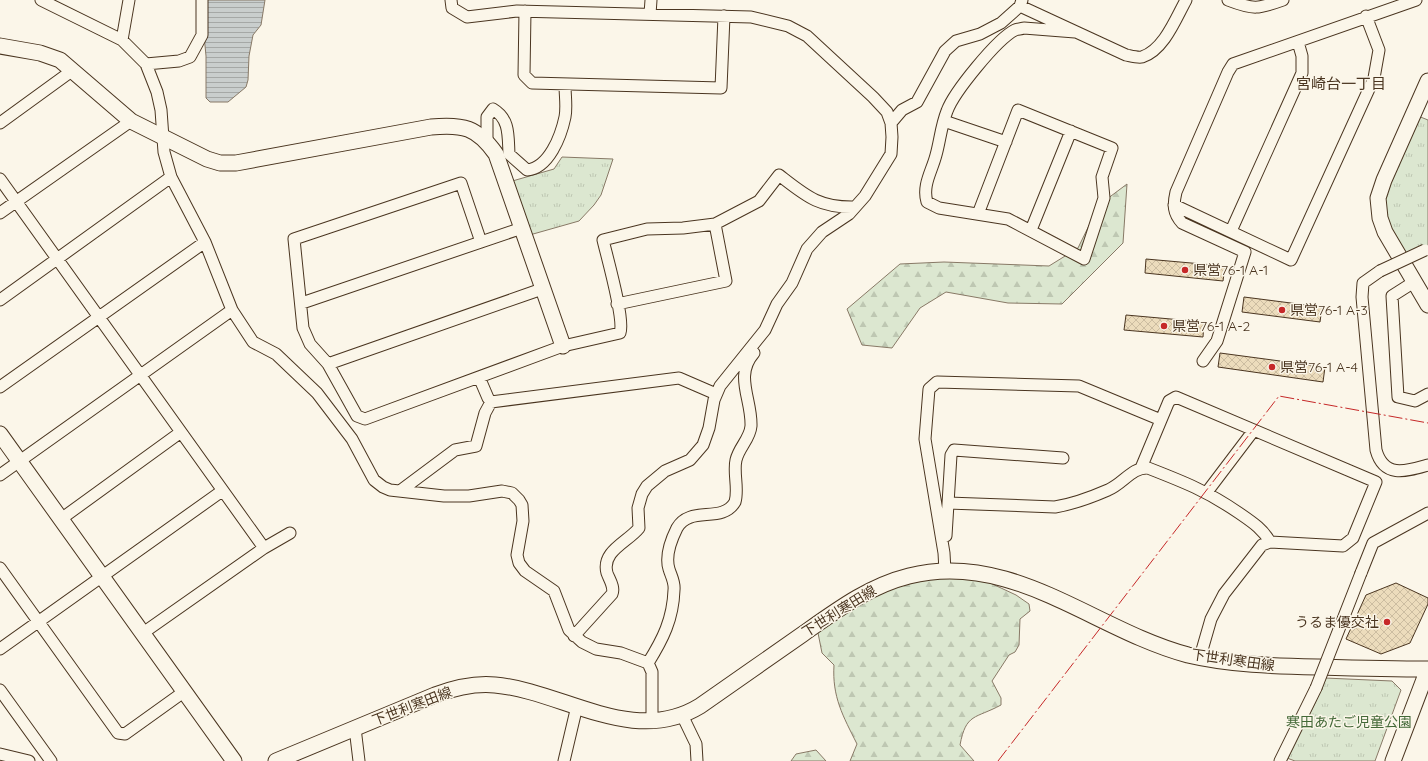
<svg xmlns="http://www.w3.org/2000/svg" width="1428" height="761" viewBox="0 0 1428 761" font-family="Quicksand,'Noto Sans JP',sans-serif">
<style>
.forest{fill:url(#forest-firs);stroke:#887966}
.park{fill:url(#park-tufts);stroke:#887966}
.water{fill:url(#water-rules);stroke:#887966}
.building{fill:url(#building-cross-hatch);stroke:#4a3520}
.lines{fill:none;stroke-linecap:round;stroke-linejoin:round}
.street-casing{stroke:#4a3520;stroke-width:13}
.secondary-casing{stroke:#4a3520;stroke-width:17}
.street{stroke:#fbf6e9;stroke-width:11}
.secondary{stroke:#fbf6e9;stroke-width:15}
.street-bridge-casing{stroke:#4a3520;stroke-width:13;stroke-linecap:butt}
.street-bridge{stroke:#fbf6e9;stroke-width:11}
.power{stroke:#c62828;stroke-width:1;stroke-dasharray:14 3 2 3;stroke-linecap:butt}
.poi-dot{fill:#c62828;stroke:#fbf6e9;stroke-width:1.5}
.labels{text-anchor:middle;stroke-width:3;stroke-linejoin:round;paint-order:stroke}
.poi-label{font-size:14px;fill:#4a3520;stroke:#fbf6e9;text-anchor:start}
.street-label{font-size:14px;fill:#4a3520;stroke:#fbf6e9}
.park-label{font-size:14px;fill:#436837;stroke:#fbf6e9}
.neighbourhood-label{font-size:15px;fill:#4a3520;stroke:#fbf6e9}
</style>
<defs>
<pattern id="forest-firs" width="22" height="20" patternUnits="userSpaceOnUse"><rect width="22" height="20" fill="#dce7d0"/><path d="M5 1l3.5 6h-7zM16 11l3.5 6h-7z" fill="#bec7b2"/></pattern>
<pattern id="park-tufts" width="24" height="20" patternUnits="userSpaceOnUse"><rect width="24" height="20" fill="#dce7d0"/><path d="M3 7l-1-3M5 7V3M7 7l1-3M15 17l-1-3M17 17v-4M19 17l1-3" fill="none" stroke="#bec7b2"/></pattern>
<pattern id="water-rules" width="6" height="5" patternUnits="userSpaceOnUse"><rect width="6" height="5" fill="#c9cecd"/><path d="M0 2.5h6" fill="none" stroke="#a5a8a6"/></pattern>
<pattern id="building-cross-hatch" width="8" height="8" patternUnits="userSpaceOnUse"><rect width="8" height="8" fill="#ecdcbc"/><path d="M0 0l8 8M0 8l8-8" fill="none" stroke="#ccbda1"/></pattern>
</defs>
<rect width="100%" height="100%" fill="#fbf6e9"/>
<!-- forest -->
<path class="forest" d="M1127 184 1123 243 1062 304 1008 303 946 292 920 308 892 348 862 345 847 309 900 264 944 262 1049 266 1078 248 1099 205Z
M940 574 986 581 1016 595 1029 604 1030 611 1020 619 1019 645 1015 652 1009 655 992 681 1001 698V705C975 719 966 713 960 745L974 761H850L857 744C843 716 832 697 834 665L822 653 818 633 843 606 900 583Z
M816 750 826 761H791L796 754Z"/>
<!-- park -->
<path class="park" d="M1418 116 1428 120V246L1404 254 1389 228 1384 199Z
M562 157 613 159 601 195 594 205 579 221 519 238 502 184 554 169Z
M1325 678 1392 681 1401 690 1375 761H1295L1287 758 1315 703Z"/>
<!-- water -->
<path class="water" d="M203 0H265L261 25 253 35 249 56 248 80 246 87 228 102H210L206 98V56L202 14Z"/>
<!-- building -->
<path class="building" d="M1146 259 1225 266 1223 281 1145 273Z
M1244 297 1322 307 1320 322 1242 312Z
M1126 315 1204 322 1203 337 1124 330Z
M1220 353 1325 367 1323 382 1218 367Z
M1396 583 1428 598V604L1410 643 1381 654 1346 639 1366 595Z"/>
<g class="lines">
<!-- street casing -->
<g class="street-casing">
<path id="street" d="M41 0 122 40 146 64 157 92 161 110 164 152 171 177 205 242 232 310 253 342 276 354 317 393 352 439 374 480 383 487 390 490 444 496H469L502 491 512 493 519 500 522 505 523 521 517 555 519 563 525 571 554 591 569 630 582 642 596 649 621 653 648 663 652 672V721
M451 0 452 8 467 17 517 11 751 17 788 26 807 36 873 97 887 112 891 123 892 137 891 154 865 196 849 214 822 232 807 249 792 283 777 304 765 330 720 386 714 400 709 428 703 445 690 460 665 471 647 486 642 494 638 508 639 528C628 542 601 551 607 573 609 579 615 587 612 594L574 636
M1022 0 1020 6 1126 55C1131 56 1138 58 1142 57 1164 50 1176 18 1186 0
M1228 0C1254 10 1258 9 1283 0
M525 11 524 75 532 83 721 88 724 16
M650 14 651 0
M122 40 129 0
M146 64 179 61 190 57 202 35V0
M944 121 1006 142
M0 123 73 70
M891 123 902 110 917 102 945 51 956 41 980 34 1001 23 1020 6
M487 142V117L493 109C510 119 508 136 509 154L527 170C549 168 561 136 565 117 567 107 565 96 565 85
M0 179 264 548
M1174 205 1291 260 1374 78 1379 50 1366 16
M0 213 131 121
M978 214 1018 110 1112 148 1102 177 1104 198 1084 259 1008 219 939 208 927 202C922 185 932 171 936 155 940 141 941 126 947 111 954 92 997 39 1015 30 1017 29 1021 29 1024 28L1075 32
M1031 230 1071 131
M1231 231 1302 73V56L1298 42
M481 242 461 183 294 239 303 328 310 344 328 364 357 416 365 419 563 346 620 333C625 320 607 257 603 240L647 229 683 228 715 224 759 201 779 175C806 196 819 208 855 207
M1380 271 1363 283 1362 297 1376 450C1384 479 1407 471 1428 465
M1414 282 1392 296 1398 397 1415 401 1428 394
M0 300 171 177
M302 303 522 228
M617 304 726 281 715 224
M1203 361 1217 341 1245 252 1182 223C1173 213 1173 205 1176 192L1228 72 1233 64 1416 0
M328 364 542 289
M479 377 488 398 491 402 679 378 716 394
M0 387 205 242
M1141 468 1169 401 1176 397 1376 482 1353 538 1343 546 1270 542 1262 545 1224 594 1211 619 1200 657
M0 475 232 310
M400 491 455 450 476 446 485 413 491 402
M1207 492 1254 430
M948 503 1055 507C1073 504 1092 497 1108 490 1123 484 1132 467 1148 468 1184 482 1207 491 1239 513 1252 522 1263 529 1270 542
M61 519 181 432
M946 536 951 455 954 450 1063 458
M0 568 118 733 125 734 185 691
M945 571 944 553 925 439 929 389 937 382 1079 386 1161 420
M1361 573 1373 543 1428 513
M143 633 264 548 290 533
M0 649 222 491
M648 663C663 639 673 619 674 590 675 582 671 576 669 569 665 556 671 540 677 528 690 505 722 524 735 502 739 489 733 473 736 460 739 447 750 439 751 426 752 399 734 376 754 353
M0 690 51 761
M682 715 696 744 697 761
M355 728 359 761
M0 754 29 761
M564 761 577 706
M1280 761 1316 688"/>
</g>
<!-- secondary casing -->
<g class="secondary-casing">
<path id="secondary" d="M0 46 40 53 60 60 131 121 207 159 220 163H236L431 127C463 124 477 127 496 154L563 346
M1428 81 1384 180 1378 198 1380 218 1385 232 1428 305
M0 434 234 761
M276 761 435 695C454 688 475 683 495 685 563 691 633 747 700 706 734 682 769 658 803 634 837 610 869 586 909 576 1012 550 1094 630 1188 655 1230 665 1275 666 1318 667 1354 668 1391 669 1428 669
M1393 761 1428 669"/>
</g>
<!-- street -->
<use href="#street" class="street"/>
<!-- secondary -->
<use href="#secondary" class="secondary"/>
<!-- street-bridge casing -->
<g class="street-bridge-casing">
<path id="street-bridge" d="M1380 271 1425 250
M1316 688 1361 573"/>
</g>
<!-- street-bridge -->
<use href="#street-bridge" class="street-bridge"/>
<!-- power -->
<path class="power" d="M998 761 1279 396 1428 423"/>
</g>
<!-- markers -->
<g class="poi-dot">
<circle cx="1185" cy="270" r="4"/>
<circle cx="1282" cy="310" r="4"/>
<circle cx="1164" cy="326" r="4"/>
<circle cx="1272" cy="367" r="4"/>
<circle cx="1387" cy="622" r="4"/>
</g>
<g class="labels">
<!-- poi labels -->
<g class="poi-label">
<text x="1193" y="275">県営76-1 A-1</text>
<text x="1290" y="315">県営76-1 A-3</text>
<text x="1172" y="331">県営76-1 A-2</text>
<text x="1280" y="372">県営76-1 A-4</text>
<text x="1379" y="627" text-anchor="end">うるま優交社</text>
</g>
<!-- street labels -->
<g class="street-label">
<text transform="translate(839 611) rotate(-32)" y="5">下世利寒田線</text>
<text transform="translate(1233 660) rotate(8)" y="5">下世利寒田線</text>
<text transform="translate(412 706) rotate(-21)" y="5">下世利寒田線</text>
</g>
<!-- park labels -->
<g class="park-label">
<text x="1349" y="727">寒田あたご児童公園</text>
</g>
<!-- neighbourhood labels -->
<g class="neighbourhood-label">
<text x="1341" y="89">宮崎台一丁目</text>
</g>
</g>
</svg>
